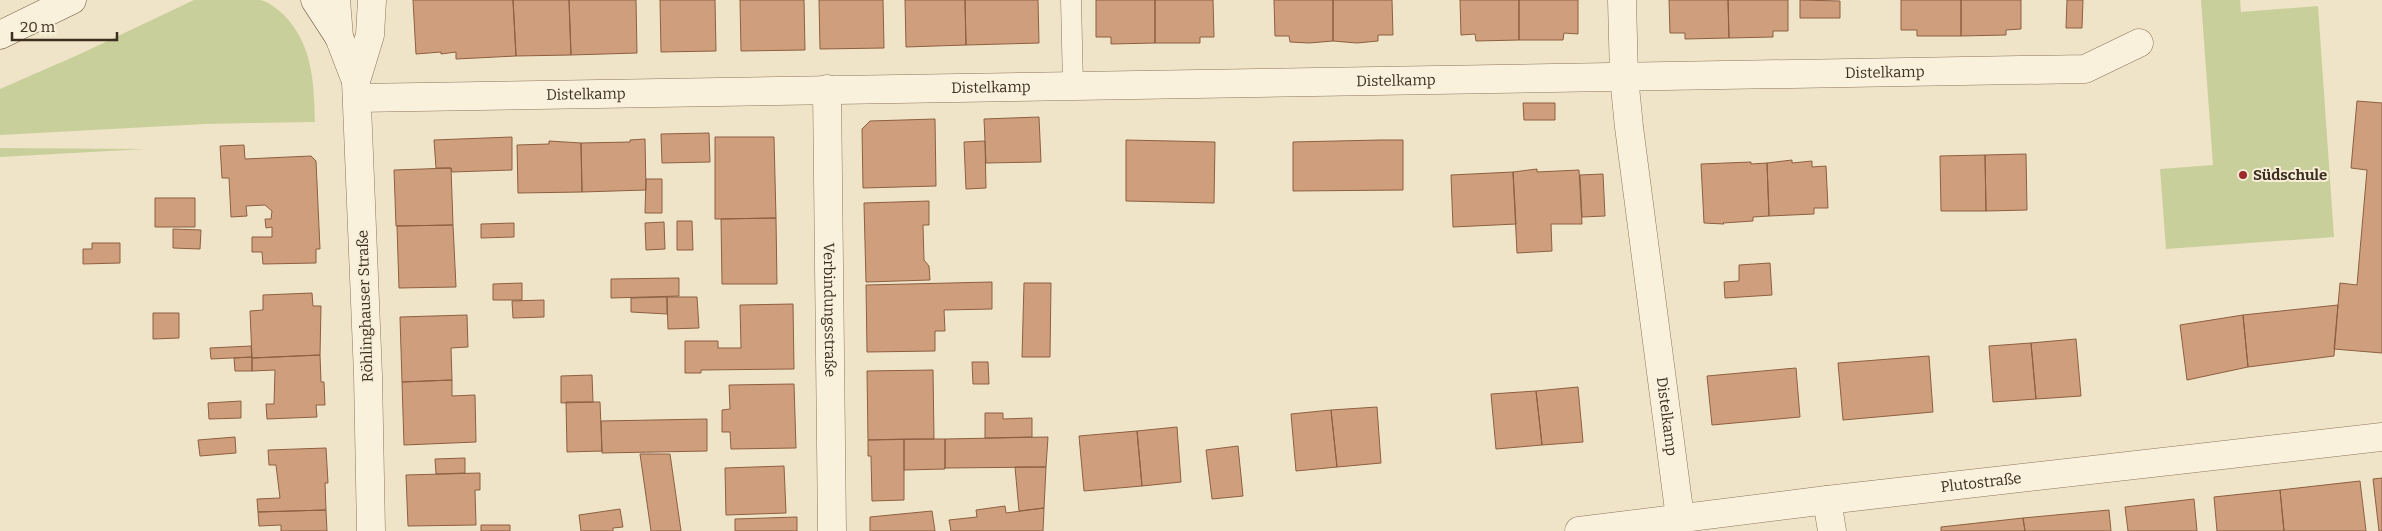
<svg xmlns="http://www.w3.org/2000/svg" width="2382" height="531" viewBox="0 0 2382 531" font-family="Bitter,serif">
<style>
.green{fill:#c9cf9b}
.building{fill:#cf9f7d;stroke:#8d5f41}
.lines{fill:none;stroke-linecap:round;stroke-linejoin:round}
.service-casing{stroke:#8d765c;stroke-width:21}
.minor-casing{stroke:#8d765c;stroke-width:29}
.secondary-casing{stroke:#6f573f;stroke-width:29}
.service{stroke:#faf1dc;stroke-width:20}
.minor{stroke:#faf1dc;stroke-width:28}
.secondary{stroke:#faf1dc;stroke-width:28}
.poi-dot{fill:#9e2a2b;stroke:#f7eed8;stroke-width:2}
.labels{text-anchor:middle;stroke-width:4;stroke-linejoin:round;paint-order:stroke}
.street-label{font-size:15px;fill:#3d2e20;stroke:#f7eed8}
.poi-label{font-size:15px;font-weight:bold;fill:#3d2e20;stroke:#f7eed8;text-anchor:start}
</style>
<rect width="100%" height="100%" fill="#f0e4c8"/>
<!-- green -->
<path class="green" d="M194 0C215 0 239 0 260 0 268 1 277 9 283 14 313 44 314 83 315 122L205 124 0 135V89L80 54Z
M2201 0H2240L2241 12 2318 6 2334 237 2166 249 2160 169 2213 165Z
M0 148 146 149 0 157Z"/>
<!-- building -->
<path class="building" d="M413 0H513L516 56 456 59V52L441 54V52L416 54Z
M513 0H569L571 55 516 56Z
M569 0H636L637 53 571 55Z
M660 0H715L716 51 661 52Z
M740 0H804L805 50 741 51Z
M819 0H883L884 48 820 49Z
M905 0H965L966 45 906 47Z
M965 0H1038L1039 43 966 45Z
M1096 0H1155V43L1111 44V37H1096Z
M1155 0H1213L1214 37H1200V43H1155Z
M1274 0H1333V41L1309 43 1290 42 1289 36H1275Z
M1333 0H1392L1393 35H1378V41L1357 43 1333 41Z
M1460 0H1519V40L1476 41 1475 34 1461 35Z
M1519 0H1578V34L1564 33 1563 40H1519Z
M1669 0H1728L1729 38 1685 39V33H1670Z
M1728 0H1788V31H1773V37L1729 38Z
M1800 0 1840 1V18H1800Z
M1901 0H1961V36H1917V30H1901Z
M1961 0H2021V29L2006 30V35L1961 36Z
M2067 0H2083L2082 28H2066Z
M2357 101 2382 103V353L2334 349 2340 283 2357 285 2367 170 2351 168Z
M1523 103H1555V120H1524Z
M1039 117 1041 162 986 163 984 119Z
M935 119 936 186 863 188 862 129 870 121Z
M709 133 710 162 662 163 661 134Z
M512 137V170L452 172 451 168H436L434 140Z
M715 137H774L776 218 715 219Z
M645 139 646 190 582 192 581 143 630 142V140Z
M1126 140 1215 142 1214 203 1126 201Z
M1380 140H1403V190L1293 191V142Z
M549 141 581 143 582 192 518 193 517 145 549 144Z
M985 141 986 188 966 189 964 142Z
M244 145 245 159 311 156 316 161 320 249H316V263L263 264 262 252H252V237H272V227L266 228 265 219H271L272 211 265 205 246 206 247 216 231 217 229 178H222L220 146Z
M2026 154 2027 210 1986 211 1985 155Z
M1985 155 1986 211H1941L1940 156Z
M1792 160V163L1812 161V167L1826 166 1828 208H1814V214L1769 216 1767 163Z
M1751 162V164L1767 163 1769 216 1753 217V221L1723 223 1724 224 1704 223 1701 164Z
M451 168 453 225 396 226 394 170Z
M1537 169V172L1579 170 1582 224H1551L1552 251 1517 253 1513 172Z
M1513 172 1516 224 1453 227 1451 175Z
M1603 174 1605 216 1582 217 1580 175Z
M646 179H662V213H645Z
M155 198H195V227H155Z
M929 201V225H923L924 260 929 266 930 280 866 282 864 203Z
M776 218 777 284H722L721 219Z
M677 221H692L693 250H677Z
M664 222 665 249 646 250 645 223Z
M514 223V237L481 238V224Z
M453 225 456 287 399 288 397 226Z
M173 229 201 230 200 249 173 248Z
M92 243H120V263L83 264V249H92Z
M1770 263 1772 295 1725 298 1724 282 1739 281V265Z
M679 278V296L611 298V279Z
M992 282V309L944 310 945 331H935V351L867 352 866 285Z
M522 283V300H493V284Z
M1024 283H1051L1050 357H1022Z
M312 293 313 306H321L320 355 252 358 250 311 263 310V295Z
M667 297V314L631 312V298Z
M667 297H697L699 328 668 329Z
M544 300V317L513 318 512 301Z
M793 304 794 369 701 370V373H685V341H718V348H741L740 305Z
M2338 305 2334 356 2248 367 2243 315Z
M153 313H179V338L153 339Z
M467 315 468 347 451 348 452 380 402 382 400 317Z
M2243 315 2248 367 2187 380 2180 325Z
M2076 339 2081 396 2036 399 2031 343Z
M2031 343 2036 399 1993 402 1989 346Z
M251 346 252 357 211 359 210 348Z
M320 355 321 382H324L325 405H316L317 417 267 419 266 404H274L275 370 252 371V358Z
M1929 356 1933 412 1843 420 1838 363Z
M252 357V371H235L234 358Z
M972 362H988L989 384H973Z
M1796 368 1800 417 1712 425 1707 376Z
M933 370 934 439 868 440 867 371Z
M592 375 593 402 561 403V376Z
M452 380V396L475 395 476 442 404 445 402 382Z
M794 384 796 448 731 449 730 432H722V410L730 409 729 385Z
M1578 387 1583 442 1542 445 1536 391Z
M1536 391 1542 445 1496 449 1491 394Z
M241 401V418L209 419 208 403Z
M566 402H600L602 451 567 452Z
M1377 407 1381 463 1337 467 1331 410Z
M1331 410 1337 467 1296 471 1291 414Z
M985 413H1003V419L1032 418V437L985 438Z
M707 419V451L602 453 601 421Z
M1177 427 1181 482 1142 486 1137 431Z
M1137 431 1142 486 1084 491 1079 436Z
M235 437 236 453 200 456 198 440Z
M1048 437 1046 467 945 468V439Z
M904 439H945V469L904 470Z
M904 439V500L872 501 871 456H868V440Z
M1238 446 1243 496 1212 499 1206 450Z
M326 448 328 483H325L326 510 258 512 257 499 280 498 276 465H269L268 450Z
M640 454H670L681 531H651Z
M465 458V473L436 474 435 459Z
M784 466 786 513 726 515 725 468Z
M1015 467H1046L1044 508 1019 511Z
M480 473V490H475L476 525 408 526 406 475Z
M2382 478V531H2379L2373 479Z
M2360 481 2366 531H2284L2280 490Z
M2280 490 2284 531H2217L2214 497Z
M2194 499 2197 531H2128L2125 507Z
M1005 506 1006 513 1044 508 1043 531H951L949 520 977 517 976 510Z
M620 509 623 527 613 528V531H581L579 515Z
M326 510 327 531H281V525L259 526 258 512Z
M2109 510 2111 531H2025L2023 518Z
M932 511 935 531H870V517Z
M797 517V531H735V519Z
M2023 518 2025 531H1941V527Z
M481 525H510V531H481Z"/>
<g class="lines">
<!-- service casing -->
<g class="service-casing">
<path id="service" d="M1071 0 1073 85"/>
</g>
<!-- minor casing -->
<g class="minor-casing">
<g id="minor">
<path d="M336 0 339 37 356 81"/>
<path id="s1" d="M1622 0 1624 77 1629 127 1680 518"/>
<path id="s2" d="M827 89 832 531"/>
<path id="s3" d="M357 98 2085 69 2139 43"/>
<path d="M1827 500 1832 531"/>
<path d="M371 531 368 375 356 81 370 35 372 0"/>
<path id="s4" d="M1579 531 1827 500 2382 437"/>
</g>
</g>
<!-- secondary casing -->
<g class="secondary-casing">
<path id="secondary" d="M315 0 339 37
M0 35 72 0"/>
</g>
<!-- service -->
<use href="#service" class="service"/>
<!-- minor -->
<use href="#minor" class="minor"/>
<!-- secondary -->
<use href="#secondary" class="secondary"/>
</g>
<!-- markers -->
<circle class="poi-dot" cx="2243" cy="175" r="5"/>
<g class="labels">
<!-- street labels -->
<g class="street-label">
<text dy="5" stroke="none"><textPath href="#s3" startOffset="1528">Distelkamp</textPath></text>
<text dy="5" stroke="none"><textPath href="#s3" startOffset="1039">Distelkamp</textPath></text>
<text dy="5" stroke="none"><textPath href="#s3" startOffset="634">Distelkamp</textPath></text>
<text dy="5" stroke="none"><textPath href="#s3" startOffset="229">Distelkamp</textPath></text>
<text transform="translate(365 306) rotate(-92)" y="5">Röhlinghauser Straße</text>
<text dy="5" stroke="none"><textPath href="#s2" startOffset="221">Verbindungsstraße</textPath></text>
<text dy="5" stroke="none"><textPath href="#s1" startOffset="419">Distelkamp</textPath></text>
<text dy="5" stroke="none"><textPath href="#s4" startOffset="405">Plutostraße</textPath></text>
</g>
<!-- poi labels -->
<g class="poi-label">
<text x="2253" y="180">Südschule</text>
</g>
</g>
<!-- scale -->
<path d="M12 32v8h105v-8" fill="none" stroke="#3d2e20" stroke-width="2.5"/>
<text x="20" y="32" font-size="15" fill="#3d2e20" stroke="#f7eed8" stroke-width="4" paint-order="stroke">20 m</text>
</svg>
